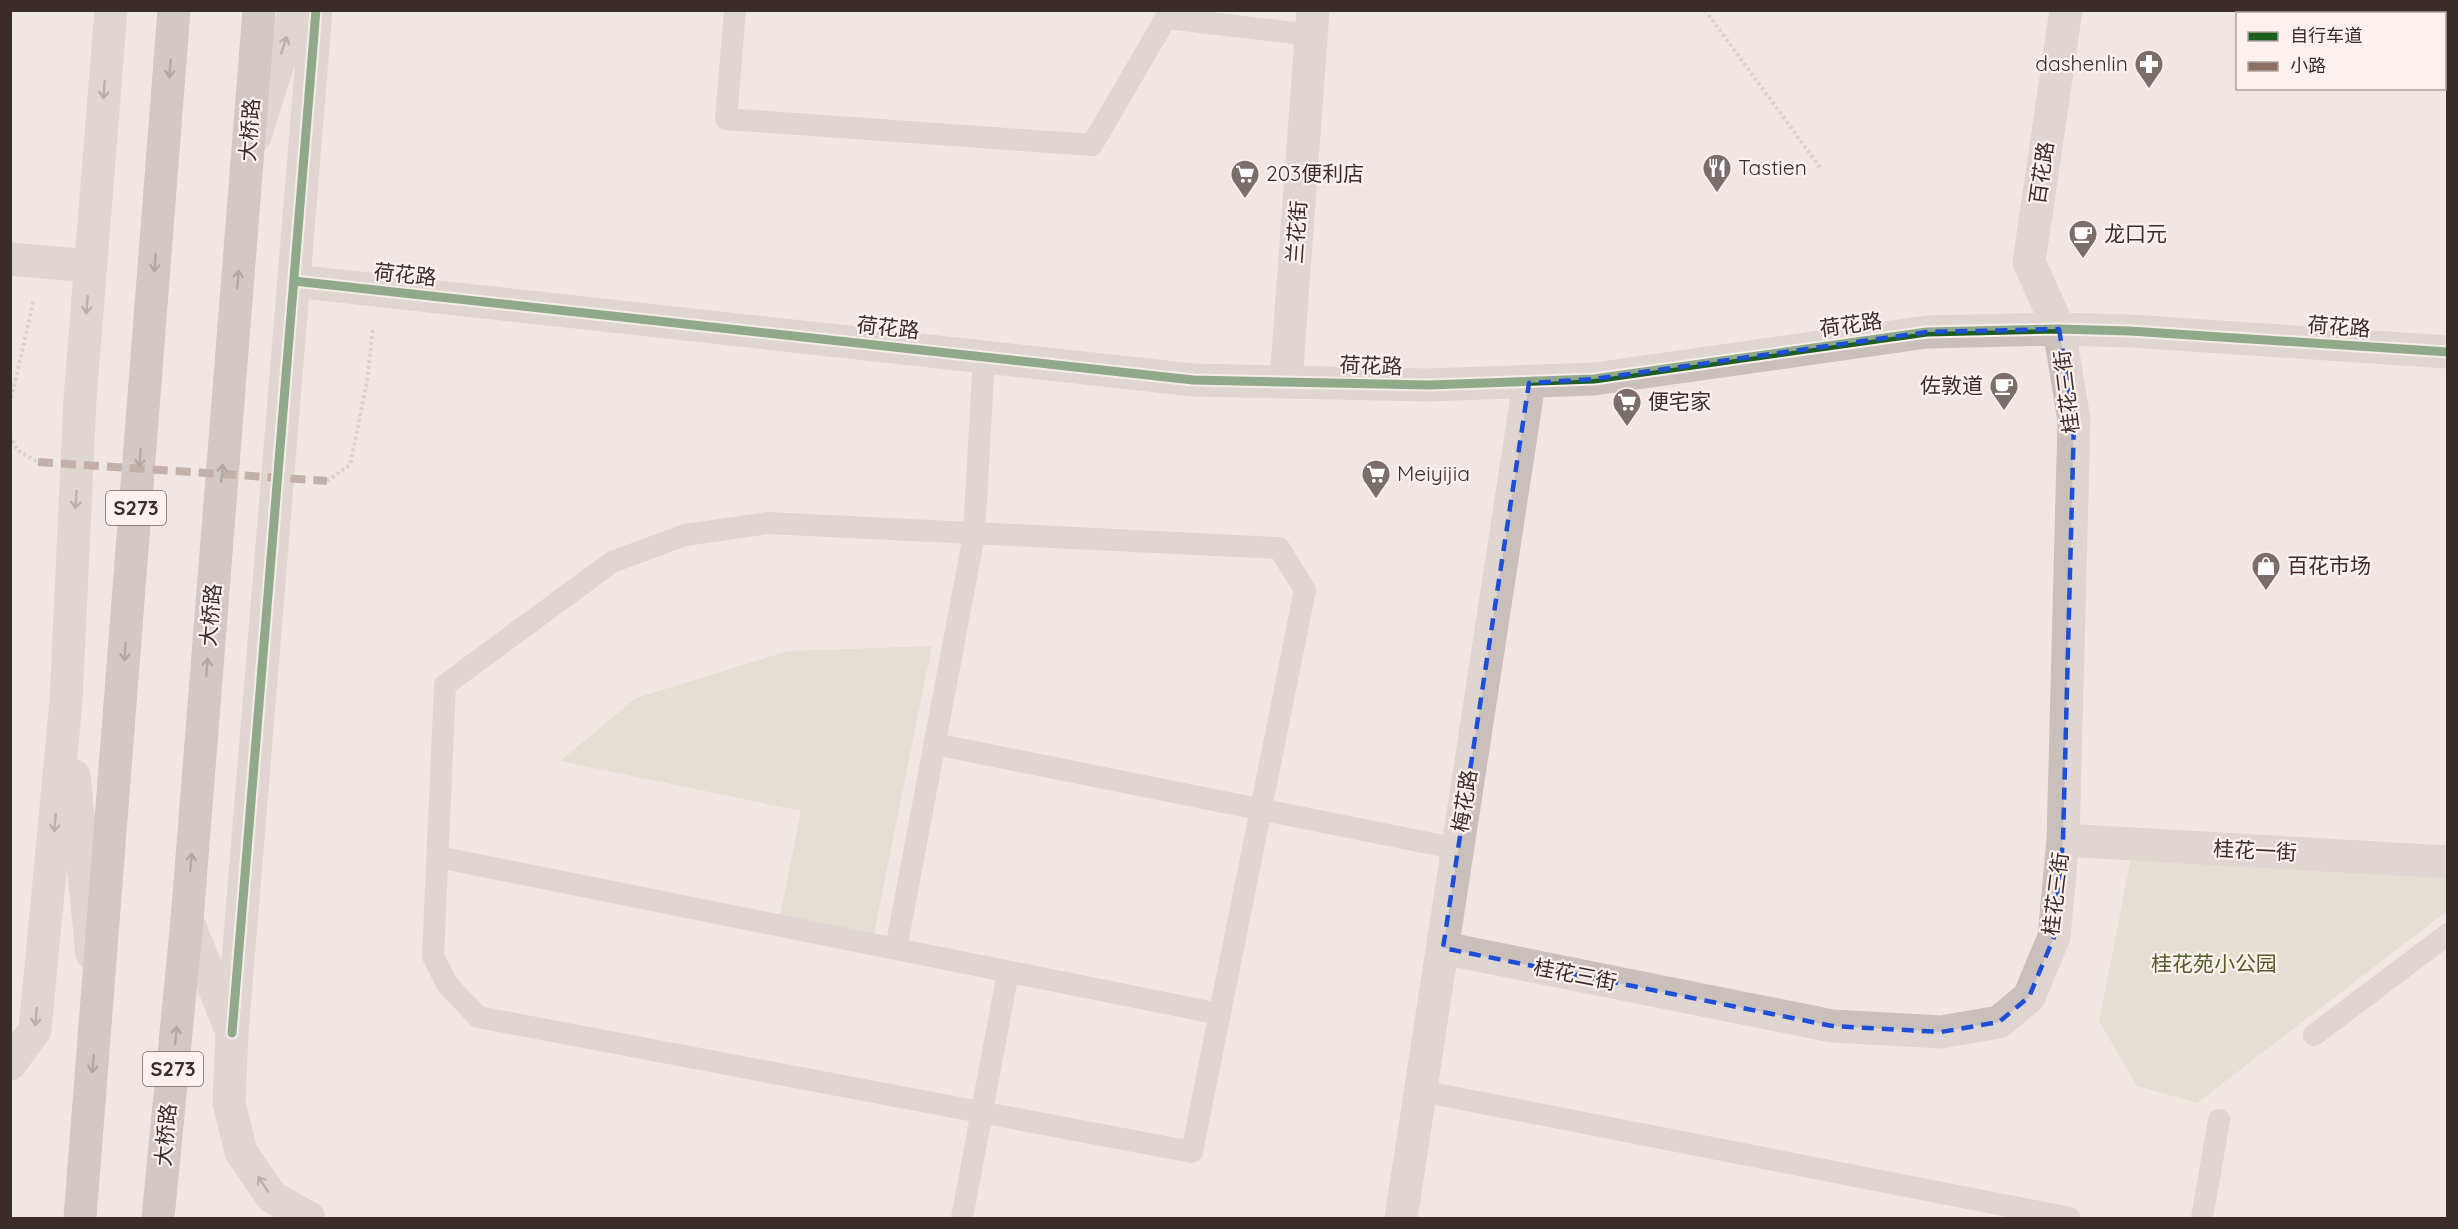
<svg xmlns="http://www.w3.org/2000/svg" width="2458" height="1229" viewBox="0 0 2458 1229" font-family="Quicksand,'Noto Sans SC',sans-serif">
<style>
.green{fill:#d5d5bc}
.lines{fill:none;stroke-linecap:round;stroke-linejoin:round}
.path{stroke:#c2b8b4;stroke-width:4;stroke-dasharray:3 3;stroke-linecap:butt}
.service{stroke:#c9c0bc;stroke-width:22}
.minor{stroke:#c9c0bc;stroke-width:33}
.tertiary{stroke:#c9c0bc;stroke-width:33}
.primary{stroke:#aea4a1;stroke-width:33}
.quiet{stroke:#8d6e63;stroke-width:8;stroke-dasharray:15 8;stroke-linecap:butt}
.cycleway-casing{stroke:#fcf1ec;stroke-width:13}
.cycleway{stroke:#1b5e20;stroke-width:9}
.oneway{stroke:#7b6e6b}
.oneway2{stroke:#695b59}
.marked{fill:none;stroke:#1d4ed8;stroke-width:4.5;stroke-dasharray:12 8;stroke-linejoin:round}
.labels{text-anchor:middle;stroke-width:4.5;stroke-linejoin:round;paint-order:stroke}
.shield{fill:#fcf1ec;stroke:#756664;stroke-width:1.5}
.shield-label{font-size:20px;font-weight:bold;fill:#3b2b29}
.poi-label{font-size:21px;fill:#3b2b29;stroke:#fcf1ec;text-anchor:start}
.street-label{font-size:21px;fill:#3b2b29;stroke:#fcf1ec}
.park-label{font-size:21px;fill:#535c2b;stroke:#fcf1ec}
</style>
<rect width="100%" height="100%" fill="#f0e7e3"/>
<!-- green -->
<path class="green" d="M932 646 874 934 780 915 801 811 560 761 636 698 788 651Z
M2131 858 2447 875V911L2197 1103 2137 1086 2099 1021Z"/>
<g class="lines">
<!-- path -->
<path class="path" d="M1705 10 1822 170
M10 404 34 299
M10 435 17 450 38 462
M327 481 350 465 367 382 373 328"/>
<!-- service -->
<path class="service" d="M735 10 726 119 1092 145 1166 18
M1166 18 1311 35
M768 523 1279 548 1305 590 1192 1152 478 1017 447 984 433 956 445 685 612 562 685 535Z
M935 744 1458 849
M438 857 1220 1014
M896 949 974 535 984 357
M2314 1035 2448 934
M1421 1091 2070 1218
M962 1218 1008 972
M2202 1218 2219 1120"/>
<!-- minor -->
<path class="minor" d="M10 259 89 266
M294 281 1193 380 1429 385 1594 379 1927 332 2059 329 2130 331 2448 352
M1286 381 1313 10
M2063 840 2448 862
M1443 948 1832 1026 1941 1032 1999 1022 2029 997 2054 937 2063 840 2074 420 2059 329 2029 262 2066 10
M1401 1218 1529 383"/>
<!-- tertiary -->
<path class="tertiary" d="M255 136 295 10
M74 776 92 954
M187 920 229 1025
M10 1064 35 1030 66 702 80 399 111 10
M309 1218 272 1197 241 1152 229 1103 232 1033 316 10"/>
<!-- primary -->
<path class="primary" d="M80 1218 174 10
M158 1218 187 920 259 10"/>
<!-- quiet -->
<path class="quiet" d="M38 462 327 481"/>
<!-- cycleway casing -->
<g class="cycleway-casing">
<path id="cycleway" d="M294 281 1193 380 1429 385 1594 379 1927 332 2059 329 2130 331 2448 352
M232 1033 316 10"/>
</g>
<!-- cycleway -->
<use href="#cycleway" class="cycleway"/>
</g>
<!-- one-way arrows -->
<defs><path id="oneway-shaft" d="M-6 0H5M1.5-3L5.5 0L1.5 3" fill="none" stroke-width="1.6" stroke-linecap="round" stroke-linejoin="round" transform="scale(1.5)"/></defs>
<g class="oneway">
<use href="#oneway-shaft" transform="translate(284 45) rotate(-72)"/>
<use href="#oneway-shaft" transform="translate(104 90) rotate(95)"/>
<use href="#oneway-shaft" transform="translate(87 305) rotate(94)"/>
<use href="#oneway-shaft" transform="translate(76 500) rotate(93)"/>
<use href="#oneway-shaft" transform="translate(55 823) rotate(95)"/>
<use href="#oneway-shaft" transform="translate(36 1017) rotate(95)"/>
<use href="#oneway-shaft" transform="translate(263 1184) rotate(-124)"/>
</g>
<g class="oneway2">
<use href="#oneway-shaft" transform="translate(170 69) rotate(94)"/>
<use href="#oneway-shaft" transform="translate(155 263) rotate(94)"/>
<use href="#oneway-shaft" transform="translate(238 279) rotate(-85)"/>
<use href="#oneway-shaft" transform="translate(140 458) rotate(94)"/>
<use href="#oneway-shaft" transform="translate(222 473) rotate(-85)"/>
<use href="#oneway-shaft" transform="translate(125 652) rotate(94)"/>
<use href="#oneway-shaft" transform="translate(207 667) rotate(-85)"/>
<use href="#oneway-shaft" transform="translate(191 862) rotate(-85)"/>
<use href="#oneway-shaft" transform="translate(176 1035) rotate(-85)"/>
<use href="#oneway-shaft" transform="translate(93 1064) rotate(95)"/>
</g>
<!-- marked area -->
<path d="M0 0H2458V1229H0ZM2059 329 2074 420 2063 840 2054 937 2029 997 1999 1022 1941 1032 1832 1026 1443 948 1529 383 1594 379 1927 332Z" fill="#f0e7e3" fill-opacity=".55" fill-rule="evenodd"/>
<path class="marked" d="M2059 329 2074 420 2063 840 2054 937 2029 997 1999 1022 1941 1032 1832 1026 1443 948 1529 383 1594 379 1927 332Z"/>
<!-- icons -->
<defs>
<g id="pharmacy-pin" transform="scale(1.5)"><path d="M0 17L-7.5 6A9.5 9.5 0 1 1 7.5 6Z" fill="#7a6d6a" stroke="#fcf1ec"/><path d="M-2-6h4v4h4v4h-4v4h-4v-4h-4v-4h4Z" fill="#fff"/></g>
<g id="restaurant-pin" transform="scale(1.5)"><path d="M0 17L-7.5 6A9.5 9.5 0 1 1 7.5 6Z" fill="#7a6d6a" stroke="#fcf1ec"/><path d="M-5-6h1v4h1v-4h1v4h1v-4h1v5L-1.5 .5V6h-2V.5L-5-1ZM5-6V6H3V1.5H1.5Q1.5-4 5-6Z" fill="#fff"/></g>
<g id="supermarket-pin" transform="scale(1.5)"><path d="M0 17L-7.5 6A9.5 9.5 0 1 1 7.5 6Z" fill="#7a6d6a" stroke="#fcf1ec"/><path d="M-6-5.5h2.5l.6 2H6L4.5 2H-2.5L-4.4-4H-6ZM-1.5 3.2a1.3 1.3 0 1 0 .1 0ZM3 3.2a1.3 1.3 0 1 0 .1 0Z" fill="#fff"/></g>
<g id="cafe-pin" transform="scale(1.5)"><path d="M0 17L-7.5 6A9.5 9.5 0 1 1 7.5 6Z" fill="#7a6d6a" stroke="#fcf1ec"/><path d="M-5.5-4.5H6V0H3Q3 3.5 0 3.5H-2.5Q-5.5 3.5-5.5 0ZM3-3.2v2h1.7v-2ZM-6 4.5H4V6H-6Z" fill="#fff"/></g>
<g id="shop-pin" transform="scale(1.5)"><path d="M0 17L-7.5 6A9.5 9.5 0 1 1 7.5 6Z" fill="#7a6d6a" stroke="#fcf1ec"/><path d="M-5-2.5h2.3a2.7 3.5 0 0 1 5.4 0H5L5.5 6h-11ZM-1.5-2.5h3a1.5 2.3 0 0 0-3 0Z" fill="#fff"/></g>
</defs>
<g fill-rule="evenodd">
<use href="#pharmacy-pin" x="2149" y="64"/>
<use href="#restaurant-pin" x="1717" y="168"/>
<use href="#supermarket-pin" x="1245" y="174"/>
<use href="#cafe-pin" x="2083" y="234"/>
<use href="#cafe-pin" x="2004" y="386"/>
<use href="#supermarket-pin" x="1627" y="402"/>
<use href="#supermarket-pin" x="1376" y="474"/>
<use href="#shop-pin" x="2266" y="566"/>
</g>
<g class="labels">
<!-- shield labels -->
<g class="shield">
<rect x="106" y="491" width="60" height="34" rx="4.5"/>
<rect x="143" y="1052" width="60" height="34" rx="4.5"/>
</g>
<g class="shield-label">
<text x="136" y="515">S273</text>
<text x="173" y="1076">S273</text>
</g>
<!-- poi labels -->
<g class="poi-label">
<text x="2128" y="71" text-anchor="end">dashenlin</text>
<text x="1738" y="175">Tastien</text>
<text x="1266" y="181">203便利店</text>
<text x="2104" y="241">龙口元</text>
<text x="1983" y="393" text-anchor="end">佐敦道</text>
<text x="1648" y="409">便宅家</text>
<text x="1397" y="481">Meiyijia</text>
<text x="2287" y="573">百花市场</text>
</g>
<!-- street labels -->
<g class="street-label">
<text transform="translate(250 130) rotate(-86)" y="7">大桥路</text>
<text transform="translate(2042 173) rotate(-82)" y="7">百花路</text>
<text transform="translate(1297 232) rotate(-86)" y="7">兰花街</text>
<text transform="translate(405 275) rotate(6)" y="7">荷花路</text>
<text transform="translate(1851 325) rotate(-8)" y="7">荷花路</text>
<text transform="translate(2339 327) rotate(4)" y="7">荷花路</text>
<text transform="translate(888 328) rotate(6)" y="7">荷花路</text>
<text transform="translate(1371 366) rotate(2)" y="7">荷花路</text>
<text transform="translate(2067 392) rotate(-97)" y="7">桂花三街</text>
<text transform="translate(211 615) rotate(-85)" y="7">大桥路</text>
<text transform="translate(1465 801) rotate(-81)" y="7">梅花路</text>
<text transform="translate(2255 851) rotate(3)" y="7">桂花一街</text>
<text transform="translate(2056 894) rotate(-83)" y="7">桂花三街</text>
<text transform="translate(1575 975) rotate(11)" y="7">桂花三街</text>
<text transform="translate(166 1135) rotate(-85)" y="7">大桥路</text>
</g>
<!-- park labels -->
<g class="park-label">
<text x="2214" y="971">桂花苑小公园</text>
</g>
</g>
<!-- border -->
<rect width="2458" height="1229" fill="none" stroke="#3b2b29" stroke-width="24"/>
<!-- legend -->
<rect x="2236" y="12" width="210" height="78" fill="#fcf1ec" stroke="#afa29e" stroke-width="1.5"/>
<rect x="2248" y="32" width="30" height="9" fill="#1b5e20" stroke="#afa29e" stroke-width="1.5"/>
<text x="2290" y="42" font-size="18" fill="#3b2b29">自行车道</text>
<rect x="2248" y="62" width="30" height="9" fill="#8d6e63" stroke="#afa29e" stroke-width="1.5"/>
<text x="2290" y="72" font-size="18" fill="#3b2b29">小路</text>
</svg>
